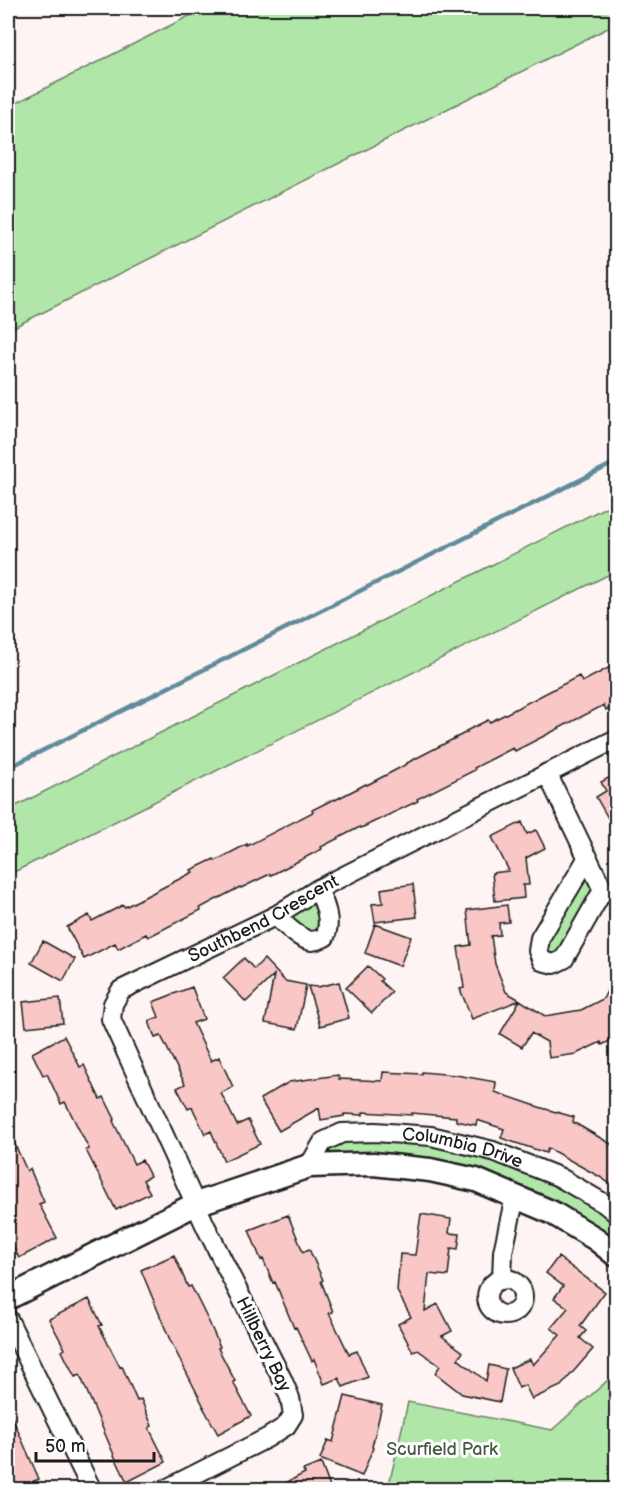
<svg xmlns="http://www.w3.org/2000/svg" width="624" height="1497" viewBox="0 0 624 1497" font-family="'Balsamiq Sans',sans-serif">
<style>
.green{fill:#b1e6a9;stroke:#668162;stroke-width:1.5}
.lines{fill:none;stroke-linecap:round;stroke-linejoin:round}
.stream{stroke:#608b9a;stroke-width:4.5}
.building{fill:#f8c7c6;stroke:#1c1c1c;stroke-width:1.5}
.minor-casing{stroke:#1c1c1c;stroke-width:22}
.tertiary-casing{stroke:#1c1c1c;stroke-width:27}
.minor{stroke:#fff;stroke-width:18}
.tertiary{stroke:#fff;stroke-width:22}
.labels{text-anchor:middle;stroke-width:6;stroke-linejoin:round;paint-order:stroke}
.street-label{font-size:18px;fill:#1c1c1c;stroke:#fff}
.park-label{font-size:18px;fill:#495946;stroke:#fff}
</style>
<rect width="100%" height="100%" fill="#fef4f4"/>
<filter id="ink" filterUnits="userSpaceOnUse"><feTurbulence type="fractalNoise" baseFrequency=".0167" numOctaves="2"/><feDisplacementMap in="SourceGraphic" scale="12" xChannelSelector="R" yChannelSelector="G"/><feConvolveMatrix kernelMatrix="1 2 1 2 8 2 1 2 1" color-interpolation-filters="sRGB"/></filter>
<g filter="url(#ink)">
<!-- green -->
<path class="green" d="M205 8H616V24L8 330V107Z
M616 502V571L8 875V810Z
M588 857 603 890 554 964 540 938Z
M318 889 325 906 317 941 275 916Z
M342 1133 493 1151 616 1213V1255L476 1180 309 1166Z
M616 1373V1489H388L408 1402 552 1430Z"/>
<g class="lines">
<!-- stream -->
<path class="stream" d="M8 768 616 462"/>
</g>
<!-- building -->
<path class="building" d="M616 664V705L606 710 604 705 515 751 513 748 474 768 475 770 417 799 418 801 361 828 360 827 321 847 322 849 271 875 270 874 241 888 240 887 200 908 201 910 148 937 146 934 118 949 115 943 84 959 67 927 89 915 92 921 123 905 125 907 193 872 191 870 214 859 215 861 247 844V846L313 812 312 810 334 799 335 800 366 784 367 785 407 764V763L467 732 466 731 488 720 490 722 579 676 582 682Z
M612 776 616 784V832L596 797 606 791 601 782Z
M522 822 527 834 536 830 545 848 526 858 529 885H523L524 898 495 901 492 873 509 871 492 837Z
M413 884 417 917 375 922 372 904 383 903 381 889Z
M507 905 509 922 499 923 500 935 491 936 495 964 506 992 520 1000 472 1019 460 989 464 988 458 947 471 945 467 910Z
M375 924 411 937 400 966 365 953Z
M43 941 75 959 63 981 31 963Z
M244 958 254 969 264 959 285 981 306 985 297 1029 265 1023 274 975 246 1002 223 978Z
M368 966 382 979 380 981 392 992 372 1013 346 988Z
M616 973V1038L602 1045 601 1042 576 1054 549 1058 547 1042 531 1033 522 1047 500 1034 520 1000 545 1016 581 1010 603 999Z
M339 982 349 1018 320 1026 308 986 318 987Z
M192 987 204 1019 193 1023 211 1061 219 1057 233 1087 221 1093 237 1125 248 1120 260 1144 224 1161 211 1131 205 1134 192 1107 188 1109 177 1088 185 1084 161 1036 155 1038 149 1021 159 1017 153 1002Z
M60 998 63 1023 26 1027 23 1002Z
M64 1036 80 1067 84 1065 100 1099 104 1097 115 1119 113 1121 134 1164 142 1160 150 1176 143 1180 150 1193 116 1210 86 1150 89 1149 65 1102 61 1104 47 1074 43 1075 32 1053Z
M383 1072 422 1074V1072L456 1075 496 1082 495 1092 542 1108 574 1117 573 1122 616 1147V1188L600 1177 548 1148 546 1153 501 1138 504 1129 477 1120 476 1125 456 1121V1117L412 1113V1115L363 1112V1115L344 1114V1116L321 1120 319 1108 279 1131 260 1099 289 1082 338 1075 339 1079 382 1081Z
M8 1129 27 1171 30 1169 44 1202 39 1204 57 1238 19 1258 8 1236Z
M421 1214 451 1219 449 1233 460 1234 458 1249 451 1248 448 1276 429 1274 425 1311 438 1304 452 1331 442 1336 463 1352 458 1359 486 1381 489 1365 506 1369 500 1402 462 1394 435 1373 440 1366 418 1350 413 1352 398 1324 411 1317 397 1291 400 1254 415 1255Z
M288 1215 303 1252 309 1249 323 1280 321 1281 333 1312 329 1313 349 1354 357 1351 368 1377 343 1387 339 1378 324 1384 314 1359 312 1361 296 1327 294 1328 275 1282 273 1283 263 1259 261 1260 249 1230Z
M174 1255 188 1287 191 1286 209 1322 220 1347 218 1348 235 1381 233 1382 251 1416 218 1434 203 1407H204L170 1340 141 1270Z
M558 1257 605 1292 580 1326 586 1331 580 1338 593 1349 561 1386 532 1399 525 1385 519 1388 510 1368 530 1359 533 1365 560 1335 551 1328 568 1308 554 1298 563 1286 546 1273Z
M89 1299 102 1325 99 1326 120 1367 122 1366 137 1401 141 1399 152 1426 149 1428 166 1462 127 1482 114 1455 80 1375 75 1377 62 1351 65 1349 49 1319Z
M345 1396 382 1405 372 1447 373 1448 362 1476 320 1459 328 1440 333 1442Z
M8 1408 39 1479 30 1483 33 1490H8Z
M321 1463 331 1490H272L305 1473 303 1470Z"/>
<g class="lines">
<!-- minor casing -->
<g class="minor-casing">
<g id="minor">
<path d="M547 773 603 890 564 959 554 964 542 961 538 951 540 938 588 857"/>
<path d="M275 916C285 924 298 939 311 941 316 941 320 939 325 937 332 921 325 905 318 889"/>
<path id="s1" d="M309 1166 323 1142 342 1133 375 1132 431 1136 493 1151 559 1177 605 1204 616 1213"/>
<circle cx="505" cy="1297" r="18"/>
<path d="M502 1280 503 1252 515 1196"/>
<path d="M8 1319 92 1490"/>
<path id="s2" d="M164 1490 267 1438 286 1426 293 1415 290 1398 282 1379 206 1227 111 1019 113 1004 121 990 275 916 318 889 616 739"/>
</g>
</g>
<!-- tertiary casing -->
<g class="tertiary-casing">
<path id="tertiary" d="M8 1298 196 1204 309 1166 373 1164 430 1170 476 1180 551 1212 596 1239 616 1255"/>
</g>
<!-- minor -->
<use href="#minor" class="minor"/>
<!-- tertiary -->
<use href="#tertiary" class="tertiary"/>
</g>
</g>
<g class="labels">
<!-- street labels -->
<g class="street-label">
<text dy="6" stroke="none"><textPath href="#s2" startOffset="778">Southbend Crescent</textPath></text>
<text dy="6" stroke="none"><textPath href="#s1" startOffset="171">Columbia Drive</textPath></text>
<text transform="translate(264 1344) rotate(64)" y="6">Hillberry Bay</text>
</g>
<!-- park labels -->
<g class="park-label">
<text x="442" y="1455">Scurfield Park</text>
</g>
</g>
<!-- margin -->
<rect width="624" height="1497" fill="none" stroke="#fff" stroke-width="30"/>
<rect x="15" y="15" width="594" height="1467" fill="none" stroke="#1c1c1c" stroke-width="2" filter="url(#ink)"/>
<!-- scale -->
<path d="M36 1452v9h118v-9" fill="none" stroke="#1c1c1c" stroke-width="3"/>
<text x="45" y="1452" font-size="18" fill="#1c1c1c" stroke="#ffffff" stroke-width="4.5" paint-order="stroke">50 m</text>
</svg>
